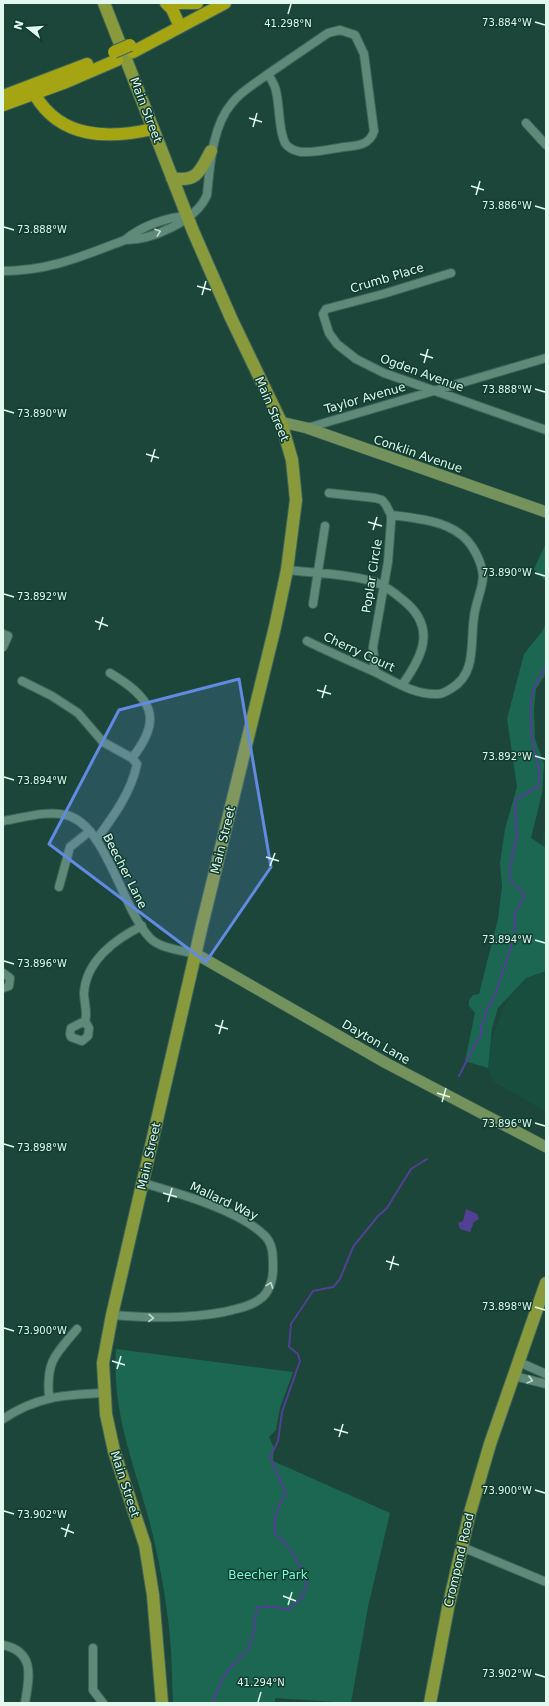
<svg xmlns="http://www.w3.org/2000/svg" width="549" height="1706" viewBox="0 0 549 1706" font-family="'DejaVu Sans',sans-serif">
<style>
.built{fill:#174e3d}
.green{fill:#1c6752}
.water{fill:#524094}
.lines{fill:none;stroke-linecap:round;stroke-linejoin:round}
.stream{stroke:#524094;stroke-width:2}
.street-casing{stroke:#3f655a;stroke-width:10}
.secondary-casing{stroke:#3f655a;stroke-width:12}
.primary-casing{stroke:#3f655a;stroke-width:14}
.highway-casing{stroke:#3f655a;stroke-width:14}
.street{stroke:#5f8a7a;stroke-width:8}
.secondary{stroke:#74925b;stroke-width:11}
.primary{stroke:#899a3d;stroke-width:12}
.highway{stroke:#a5a514;stroke-width:12}
.highway-bridge-casing{stroke:#3f655a;stroke-width:14;stroke-linecap:butt}
.highway-bridge{stroke:#a5a514;stroke-width:12}
.oneway{stroke:#c1ddd2}
.marked{fill:#628ae0;fill-opacity:0.2;stroke:#628ae0;stroke-width:3;stroke-linejoin:round}
.ticks{fill:none;stroke:#e2f9f0;stroke-width:1.5}
.labels{text-anchor:middle;stroke-width:3;stroke-linejoin:round;paint-order:stroke}
.street-label{font-size:12px;fill:#e2f9f0;stroke:#0f3c2e}
.park-label{font-size:12px;fill:#7efdd4;stroke:#0f3c2e}
.ticks-label{font-size:10px;text-anchor:middle;fill:#e2f9f0;stroke:#0f3c2e;stroke-width:3;stroke-linejoin:round;paint-order:stroke}
</style>
<rect width="100%" height="100%" fill="#1b4639"/>
<!-- built -->
<path class="built" d="M546 819V1112L494 1082 483 1060 515 979Z"/>
<!-- green -->
<path class="green" d="M546 543V582L534 569Z
M546 622V674L536 689 534 709 535 739 544 764 542 793 531 838 546 848V971L526 978 498 1008 492 1028 488 1068 465 1061 475 1013 469 1006V1000L473 995 479 994 498 919 502 886 500 863 505 829 517 787 507 719 524 654 543 630Z
M116 1349 293 1372 280 1408 276 1430 269 1437 274 1448 273 1461 390 1513 368 1607 351 1703 275 1698V1703H173C172 1681 172 1659 170 1637 166 1597 159 1558 149 1520 133 1461 112 1413 116 1349Z"/>
<!-- water -->
<path class="water" d="M466 1209 477 1214 479 1219 474 1222 470 1232 460 1229 458 1223 463 1221Z"/>
<g class="lines">
<!-- stream -->
<path class="stream" d="M459 1076 474 1046 481 1036V1025L485 1020V1013L496 993 514 937 515 913 524 898V893C520 889 512 884 510 879 506 870 515 861 512 852L517 840 515 806 516 799 538 787C542 773 537 762 534 749 531 735 528 701 534 688 537 680 542 673 546 667
M213 1703C217 1687 226 1672 237 1660 241 1656 245 1653 248 1649 256 1636 253 1621 258 1607 270 1605 280 1609 291 1609L301 1598 307 1585C301 1565 292 1547 275 1534 272 1518 278 1507 286 1493L270 1457 278 1441 282 1412 300 1361 298 1354 289 1347 291 1324 313 1291 333 1287 340 1279 353 1247 378 1216 387 1208 411 1169 427 1159"/>
<!-- street casing -->
<g class="street-casing">
<path id="street" d="M340 30 355 35 364 54 374 131C370 145 357 146 344 147 331 149 315 153 301 152 296 151 288 148 285 143 278 128 280 107 276 91 275 85 271 79 268 74L328 33Z
M526 123 546 145
M125 240C141 226 167 217 188 216
M3 271C50 271 82 256 125 240 152 240 196 221 207 195 210 166 212 126 232 103 241 91 256 83 268 74
M451 273 383 294 326 309 323 314 329 333 337 344 356 359 384 373 546 430
M307 428 546 358
M329 493 375 498 382 500 386 505 391 515V522L388 562 373 647 375 672
M287 570C315 573 349 574 375 582 385 586 395 593 403 600 437 627 423 656 402 685
M313 604 325 526
M3 634 8 636 3 647
M307 641C329 652 352 662 375 672 395 682 415 695 438 694 443 694 447 691 452 688 477 673 470 642 474 617 475 604 483 588 483 576 482 562 472 542 460 534 442 520 413 518 391 515
M110 673C150 697 165 717 132 758
M22 681 52 696 78 713 103 742 132 758 137 764C131 793 113 817 96 840
M3 821C23 818 46 810 66 815 106 824 122 909 150 938 161 949 181 950 196 954
M59 887 70 847 90 831
M3 973 10 978 9 986 3 988
M85 1021C88 1012 84 1003 84 993 86 961 115 939 142 926
M85 1021 89 1028 88 1036 82 1041 71 1037 70 1034 71 1028Z
M112 1315C150 1318 186 1319 224 1312 236 1309 250 1307 260 1299 269 1293 273 1280 273 1270 273 1258 274 1244 264 1235 238 1210 178 1193 143 1183
M519 1362 546 1374
M514 1376 546 1384
M49 1397C46 1361 55 1355 77 1329
M3 1419C37 1396 64 1395 104 1393
M462 1547 546 1582
M3 1645C36 1652 29 1678 25 1703
M93 1648V1690L103 1703"/>
</g>
<!-- secondary casing -->
<g class="secondary-casing">
<path id="secondary" d="M281 422 307 428 546 512
M196 954 386 1063 546 1147"/>
</g>
<!-- primary casing -->
<g class="primary-casing">
<path id="primary" d="M104 3 193 231 231 318 281 422 292 460 296 500 287 570 275 627 202 925 112 1315 103 1363 106 1414 114 1451 145 1545 153 1595 162 1703
M172 178C198 183 200 170 211 151
M430 1703 448 1608 469 1516 490 1444 546 1283"/>
</g>
<!-- highway casing -->
<g class="highway-casing">
<path id="highway" d="M166 3 172 9 177 20
M174 3H197
M133 52 225 3
M35 95C61 139 108 139 153 129
M3 96 87 64
M3 105 66 82 117 60"/>
</g>
<!-- street -->
<use href="#street" class="street"/>
<!-- secondary -->
<use href="#secondary" class="secondary"/>
<!-- primary -->
<use href="#primary" class="primary"/>
<!-- highway -->
<use href="#highway" class="highway"/>
<!-- highway-bridge casing -->
<g class="highway-bridge-casing">
<path id="highway-bridge" d="M114 52 130 45"/>
</g>
<!-- highway-bridge -->
<use href="#highway-bridge" class="highway-bridge"/>
</g>
<!-- one-way arrows -->
<defs><path id="oneway-chevron" d="M-2-3.5L2.5 0L-2 3.5" fill="none" stroke-width="1.6" stroke-linecap="round" stroke-linejoin="round"/></defs>
<g class="oneway">
<use href="#oneway-chevron" transform="translate(158 232) rotate(-19)"/>
<use href="#oneway-chevron" transform="translate(270 1285) rotate(-70)"/>
<use href="#oneway-chevron" transform="translate(151 1318) rotate(2)"/>
<use href="#oneway-chevron" transform="translate(530 1380) rotate(15)"/>
</g>
<!-- marked area -->
<path class="marked" d="M239 679 271 867 206 962 49 844 119 710Z"/>
<!-- ticks -->
<path class="ticks" d="M288 14 291 4M535 22 545 25M249 118 262 122M253 127 257 113M471 186 484 190M476 195 480 181M535 206 545 209M4 227 14 230M197 286 211 290M202 295 206 281M420 354 433 358M424 363 428 349M535 389 545 392M4 410 14 413M146 454 159 458M151 462 155 449M368 522 382 526M373 530 377 517M535 573 545 576M4 594 14 597M95 621 108 626M99 630 103 617M317 690 331 694M322 698 326 685M535 756 545 759M4 777 14 780M266 857 279 861M270 866 275 853M535 940 545 943M4 961 14 964M215 1025 228 1029M219 1034 223 1020M437 1093 450 1097M442 1102 446 1088M535 1123 545 1126M4 1144 14 1147M163 1193 177 1197M168 1202 172 1188M386 1261 399 1265M390 1270 394 1256M535 1307 545 1310M4 1328 14 1331M112 1361 125 1365M117 1369 121 1356M334 1429 348 1433M339 1437 343 1424M535 1490 545 1493M4 1511 14 1514M61 1528 74 1533M65 1537 69 1524M283 1596 296 1601M288 1605 292 1592M535 1674 545 1677M258 1702 261 1692"/>
<g class="labels">
<!-- street labels -->
<g class="street-label">
<text transform="translate(146 110) rotate(69)" y="4">Main Street</text>
<text transform="translate(387 278) rotate(-17)" y="4">Crumb Place</text>
<text transform="translate(422 373) rotate(20)" y="4">Ogden Avenue</text>
<text transform="translate(365 398) rotate(-16)" y="4">Taylor Avenue</text>
<text transform="translate(272 409) rotate(67)" y="4">Main Street</text>
<text transform="translate(418 454) rotate(19)" y="4">Conklin Avenue</text>
<text transform="translate(372 576) rotate(-81)" y="4">Poplar Circle</text>
<text transform="translate(359 652) rotate(25)" y="4">Cherry Court</text>
<text transform="translate(223 840) rotate(-76)" y="4">Main Street</text>
<text transform="translate(125 871) rotate(63)" y="4">Beecher Lane</text>
<text transform="translate(376 1042) rotate(30)" y="4">Dayton Lane</text>
<text transform="translate(149 1156) rotate(-77)" y="4">Main Street</text>
<text transform="translate(224 1201) rotate(25)" y="4">Mallard Way</text>
<text transform="translate(125 1484) rotate(72)" y="4">Main Street</text>
<text transform="translate(459 1560) rotate(-77)" y="4">Crompond Road</text>
</g>
<!-- park labels -->
<g class="park-label">
<text x="268" y="1579">Beecher Park</text>
</g>
</g>
<g class="ticks-label">
<text x="507" y="26">73.884°W</text>
<text x="288" y="27">41.298°N</text>
<text x="507" y="209">73.886°W</text>
<text x="42" y="233">73.888°W</text>
<text x="507" y="393">73.888°W</text>
<text x="42" y="417">73.890°W</text>
<text x="507" y="576">73.890°W</text>
<text x="42" y="600">73.892°W</text>
<text x="507" y="760">73.892°W</text>
<text x="42" y="784">73.894°W</text>
<text x="507" y="943">73.894°W</text>
<text x="42" y="967">73.896°W</text>
<text x="507" y="1127">73.896°W</text>
<text x="42" y="1151">73.898°W</text>
<text x="507" y="1310">73.898°W</text>
<text x="42" y="1334">73.900°W</text>
<text x="507" y="1494">73.900°W</text>
<text x="42" y="1518">73.902°W</text>
<text x="507" y="1677">73.902°W</text>
<text x="261" y="1686">41.294°N</text>
</g>
<!-- border -->
<rect width="549" height="1706" fill="none" stroke="#e2f9f0" stroke-width="8"/>
<!-- north arrow -->
<g transform="translate(28 28) rotate(287)" stroke="#0f3c2e" stroke-width="3" paint-order="stroke">
<path d="M0-3L7 15L0 10L-7 15Z" fill="#e2f9f0"/>
<text y="-6" font-size="11" font-weight="bold" text-anchor="middle" fill="#e2f9f0">N</text>
</g>
</svg>
